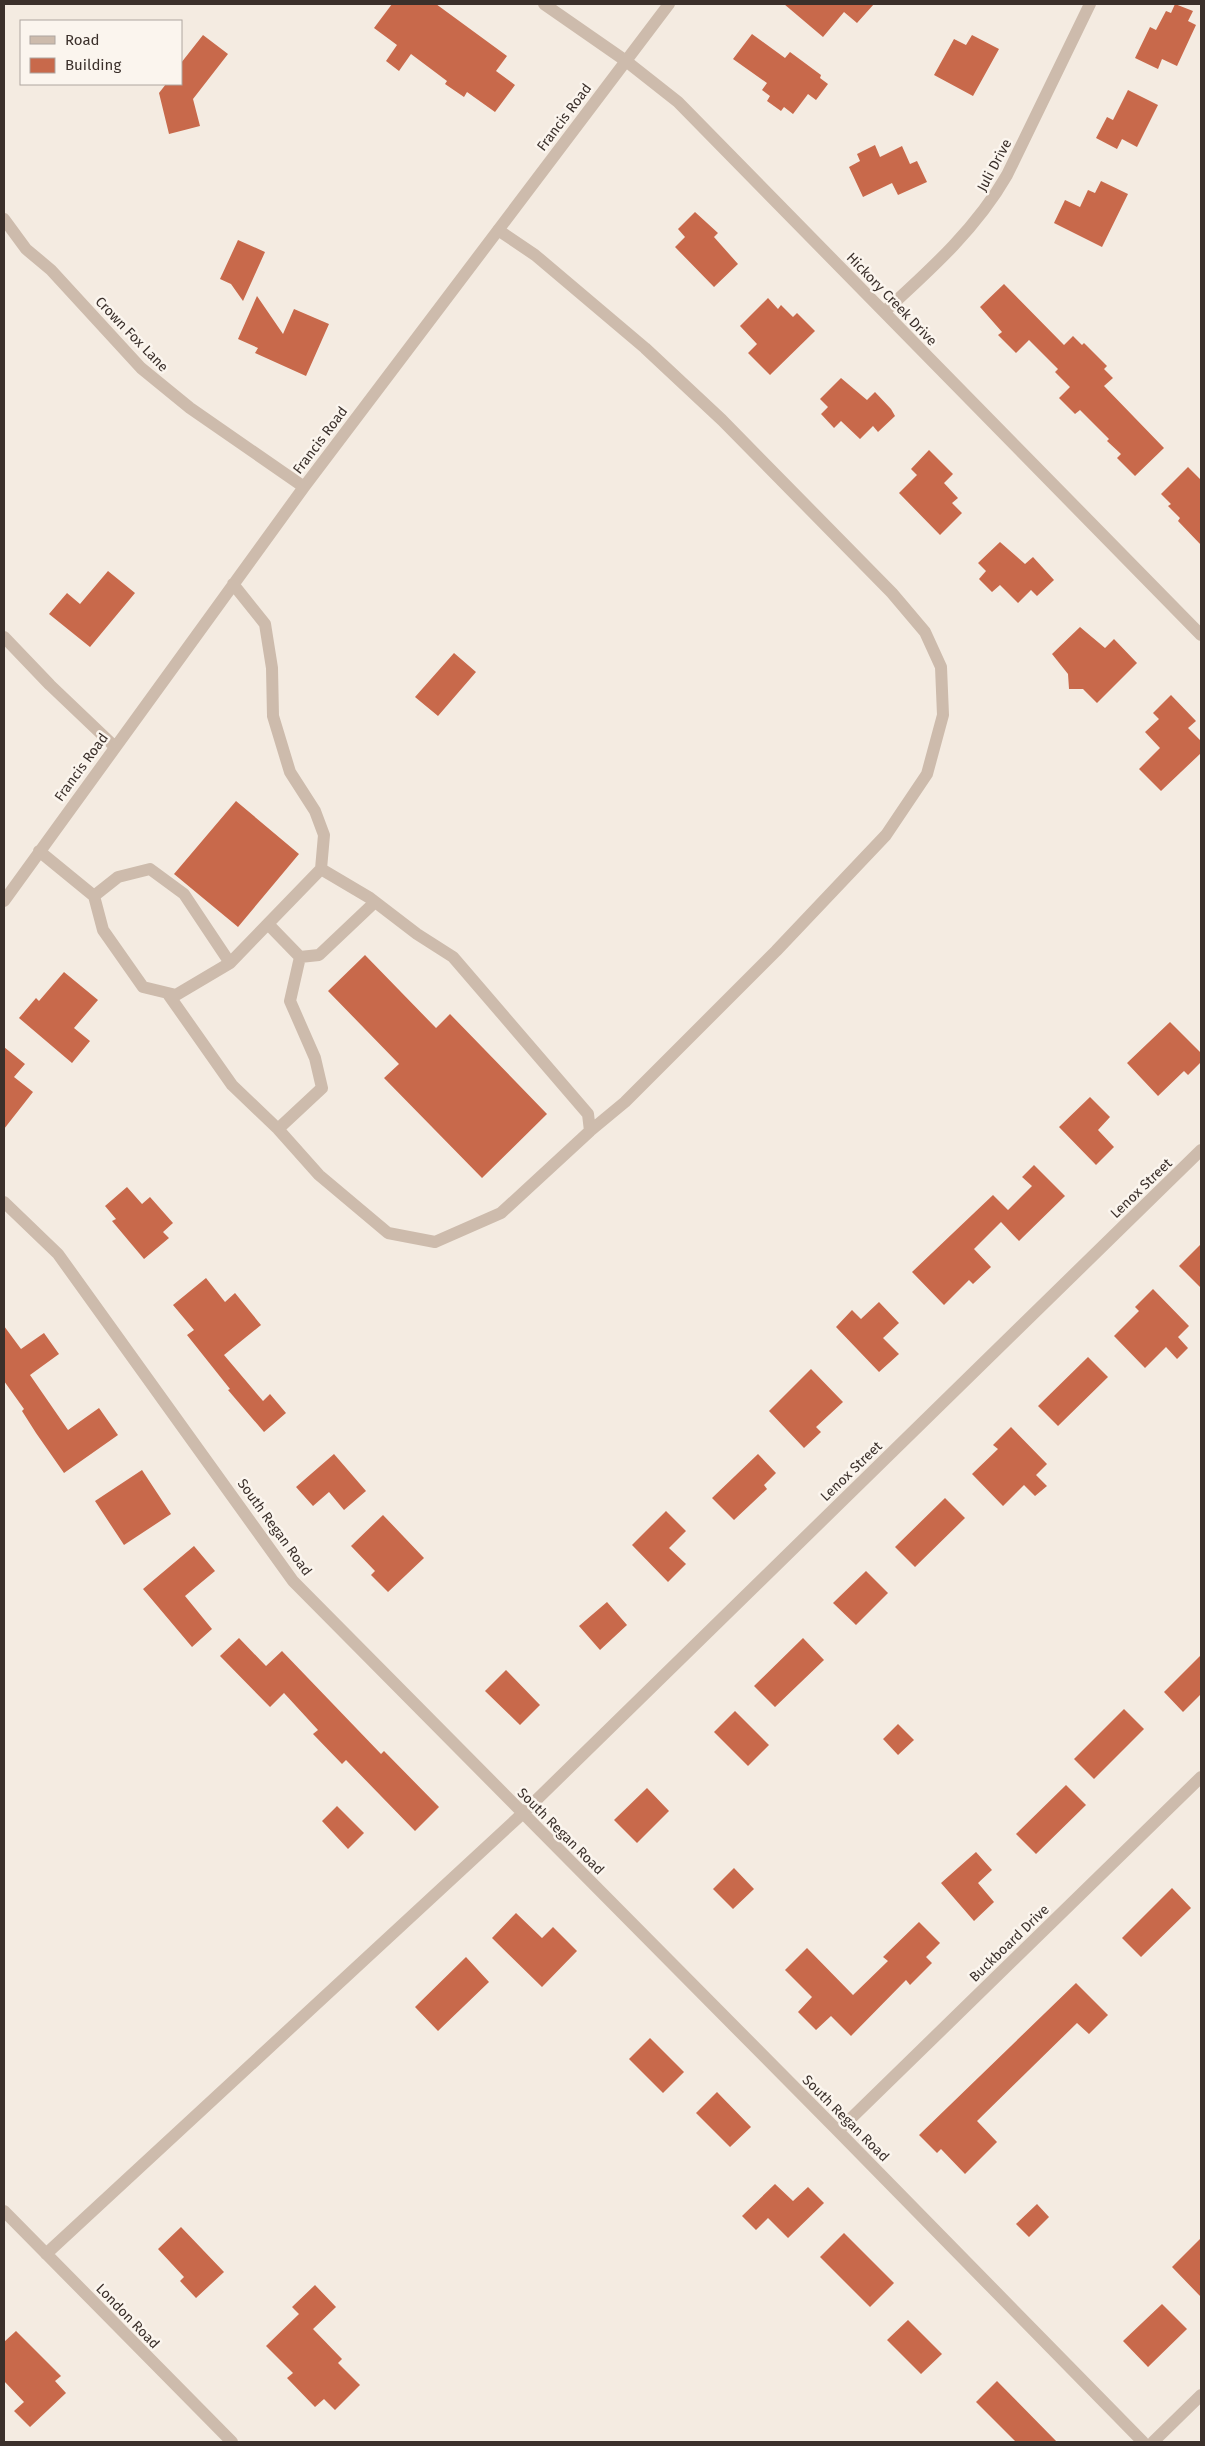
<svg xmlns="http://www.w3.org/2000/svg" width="1205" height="2446" viewBox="0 0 1205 2446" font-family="'Fira Sans',sans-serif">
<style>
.building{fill:#c8694b}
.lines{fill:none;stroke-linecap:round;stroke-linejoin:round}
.minor{stroke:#cdbbac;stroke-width:12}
.labels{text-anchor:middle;stroke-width:5;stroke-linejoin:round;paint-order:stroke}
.street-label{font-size:14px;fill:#3b302b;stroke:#fbf5ee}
</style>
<rect width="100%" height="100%" fill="#f4ebe1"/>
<!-- building -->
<path class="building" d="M392 4H436L507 56 496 71 515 85 495 112 467 92 464 97 445 84 447 81 411 54 399 71 386 61 397 45 374 28Z
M784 4H874L857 23 844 12 823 37Z
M1175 4 1193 11 1188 21 1196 25 1177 66 1162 59 1158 69 1135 58 1150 27 1156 30 1166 11 1171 13Z
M752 34 785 58 790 52 821 75 820 78 828 84 816 100 808 94 793 114 784 107 781 111 767 101 770 96 762 90 767 83 733 59Z
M203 35 228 54 193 99 200 126 169 134 159 93 166 84H181V63Z
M972 35 999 49 973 96 934 75 954 39 966 45Z
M1128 90 1158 105 1137 147 1122 139 1117 149 1096 138 1107 117 1113 120Z
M875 145 880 157 902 146 910 164 917 161 927 182 898 195 892 183 863 197 849 167 860 161 857 154Z
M1101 181 1128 194 1102 247 1054 223 1065 200 1080 207 1088 190 1095 193Z
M695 212 718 233 714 237 738 264 714 287 675 247 685 237 678 229Z
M238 240 265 252 243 301 231 284 220 279Z
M1004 284 1064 345 1073 336 1082 345 1084 343 1107 366 1104 369 1113 378 1104 386 1164 448 1135 476 1117 458 1121 454 1107 441 1109 439 1080 410 1075 414 1059 398 1070 387 1055 372 1058 369 1029 340 1016 353 998 335 1002 332 980 307Z
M257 296 283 334 294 309 329 324 306 376 255 353 258 348 238 339Z
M768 298 778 309 781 305 793 317 797 313 815 331 770 375 748 353 757 344 740 326Z
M841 378 867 400 875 392 891 409 895 416 878 432 873 426 860 439 841 421 834 428 821 414 828 407 820 399Z
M929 450 953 474 944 483 958 498 952 503 962 513 940 535 899 493 917 475 911 469Z
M1188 467 1201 480V545L1178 521 1180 518 1168 506 1171 504 1161 494Z
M1000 542 1025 564 1033 557 1054 580 1037 596 1031 590 1018 603 1000 585 992 592 979 579 986 571 978 563Z
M108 571 135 593 90 647 49 614 67 593 80 604Z
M1080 627 1105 648 1114 639 1137 663 1097 703 1083 689H1069L1068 674 1052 654Z
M454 653 476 672 438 716 415 697Z
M1171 695 1196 721 1188 728 1201 741V753L1161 791 1139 769 1160 748 1145 732 1159 719 1153 713Z
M236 801 299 854 238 927 174 874Z
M365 955 436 1028 450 1014 547 1114 482 1178 384 1078 399 1064 328 991Z
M64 972 98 1000 74 1028 90 1041 72 1063 19 1018 36 998 39 1001Z
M1170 1022 1201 1053V1062L1188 1075 1184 1071 1158 1096 1127 1063Z
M4 1047 25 1064 14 1077 33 1092 4 1129Z
M1090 1097 1110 1117 1098 1130 1114 1147 1096 1165 1059 1127Z
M1034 1165 1065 1196 1019 1241 1001 1222 974 1249 991 1267 973 1284 969 1280 944 1305 912 1272 993 1195 1008 1210 1032 1186 1022 1177Z
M127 1187 142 1204 150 1197 173 1223 163 1232 169 1238 144 1259 112 1221 116 1219 105 1206Z
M1201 1244V1288L1179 1266Z
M206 1278 225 1302 235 1293 261 1325 224 1355 263 1401 270 1394 286 1413 264 1432 228 1390 230 1389 187 1335 194 1330 173 1305Z
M1153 1289 1189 1326 1178 1337 1188 1348 1177 1359 1166 1347 1145 1368 1114 1336 1139 1311 1135 1307Z
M879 1302 899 1323 883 1338 899 1354 879 1372 836 1327 852 1310 861 1319Z
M4 1326 21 1349 44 1333 59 1354 30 1375 68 1430 99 1408 118 1435 64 1473 36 1433 22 1411 24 1409 4 1381Z
M1088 1357 1108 1377 1058 1426 1038 1406Z
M811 1369 843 1402 816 1427 821 1432 804 1448 769 1411Z
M1011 1427 1047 1464 1036 1475 1047 1486 1035 1496 1024 1485 1003 1506 972 1474 998 1449 993 1445Z
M334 1454 366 1491 344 1510 329 1492 313 1506 296 1487Z
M758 1454 776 1473 764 1485 767 1489 734 1520 712 1498Z
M142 1470 171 1514 124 1545 95 1501Z
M945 1498 965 1518 915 1567 895 1547Z
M666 1511 686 1531 669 1548 686 1564 668 1582 632 1545Z
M383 1515 424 1558 388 1592 371 1575 375 1571 351 1546Z
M194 1546 215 1571 185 1596 212 1629 192 1647 143 1589Z
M866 1571 888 1593 856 1625 833 1603Z
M607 1602 627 1625 600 1650 579 1626Z
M239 1638 266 1666 282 1651 381 1754 384 1751 439 1807 415 1831 346 1760 342 1764 313 1734 318 1730 284 1693 270 1707 220 1656Z
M803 1638 824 1660 775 1707 754 1686Z
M1201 1655V1694L1183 1712 1164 1692Z
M506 1670 540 1705 520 1725 485 1691Z
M1124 1709 1144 1729 1094 1779 1074 1759Z
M735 1711 769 1745 748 1766 714 1732Z
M898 1724 914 1740 898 1755 883 1739Z
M1066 1785 1086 1805 1036 1854 1016 1834Z
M647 1788 669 1811 637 1843 614 1820Z
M337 1806 364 1833 348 1849 322 1821Z
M976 1852 992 1870 978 1883 994 1902 974 1921 941 1883Z
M734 1868 754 1889 733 1909 713 1889Z
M1172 1888 1191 1908 1141 1957 1122 1938Z
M516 1913 542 1938 553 1927 577 1951 542 1987 492 1938Z
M919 1922 940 1943 926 1957 932 1963 910 1985 906 1980 851 2036 831 2016 816 2030 798 2012 812 1997 785 1970 807 1948 853 1995 888 1961 883 1957Z
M466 1957 489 1982 438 2031 415 2007Z
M1076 1983 1108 2015 1089 2034 1077 2023 977 2121 997 2142 965 2174 941 2149 937 2153 919 2135Z
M650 2038 684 2072 663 2093 629 2059Z
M717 2092 751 2127 730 2147 696 2113Z
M775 2184 793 2201 808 2187 824 2203 788 2238 768 2218 756 2230 742 2216Z
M1037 2204 1049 2217 1029 2237 1016 2224Z
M181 2227 224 2272 196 2298 180 2281 184 2277 158 2249Z
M844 2233 894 2283 870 2307 820 2257Z
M1201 2238V2297L1172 2267Z
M315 2285 336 2307 313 2329 342 2359 338 2363 360 2385 335 2410 324 2399 315 2407 287 2378 293 2373 266 2346 299 2314 292 2307Z
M1162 2304 1187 2329 1148 2367 1123 2341Z
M908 2320 942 2354 921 2374 887 2340Z
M16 2331 61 2376 55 2381 66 2393 30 2427 14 2411 24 2402 4 2381V2342Z
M997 2381 1057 2442H1016L976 2402Z"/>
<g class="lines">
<!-- minor -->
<path class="minor" d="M544 4 626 61 678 102 1201 635
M4 219 26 249 51 270 141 368 190 408 304 487
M498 230 535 255 645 348 722 420 892 593 925 632 941 667 943 715 927 774 886 835 776 951 625 1102 590 1131
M884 312C930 270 976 229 1007 175L1090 4
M4 637 50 685 114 746
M39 851 94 896 103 930 143 987 176 995 230 963 321 869 324 835 315 811 290 772 273 716 272 668 265 624 233 584
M94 896 118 877 150 869 184 894 230 963
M4 901 304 487 669 4
M268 924 300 957 319 955 375 902
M168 994 232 1085 278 1129 319 1175 388 1233 435 1242 501 1213 590 1131 588 1114 453 957 417 934 370 898 321 869
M278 1129 322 1088 315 1058 290 1001 300 957
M4 1202 58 1254 293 1581 838 2131 1143 2442
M838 2131 1201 1777
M4 2211 232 2442
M46 2254 522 1814 1201 1150
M1153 2442 1201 2395"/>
</g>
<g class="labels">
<!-- street labels -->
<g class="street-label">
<text transform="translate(564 117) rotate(-53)" y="5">Francis Road</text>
<text transform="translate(994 165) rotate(-62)" y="5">Juli Drive</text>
<text transform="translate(892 299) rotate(46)" y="5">Hickory Creek Drive</text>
<text transform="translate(132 334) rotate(46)" y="5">Crown Fox Lane</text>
<text transform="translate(320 440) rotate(-53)" y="5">Francis Road</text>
<text transform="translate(81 767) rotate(-54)" y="5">Francis Road</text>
<text transform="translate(1141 1188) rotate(-44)" y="5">Lenox Street</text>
<text transform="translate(851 1471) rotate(-44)" y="5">Lenox Street</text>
<text transform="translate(275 1527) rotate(54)" y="5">South Regan Road</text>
<text transform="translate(561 1831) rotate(45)" y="5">South Regan Road</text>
<text transform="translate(1009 1943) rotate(-44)" y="5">Buckboard Drive</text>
<text transform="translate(846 2118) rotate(45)" y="5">South Regan Road</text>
<text transform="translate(128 2316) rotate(46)" y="5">London Road</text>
</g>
</g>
<!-- border -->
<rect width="1205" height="2446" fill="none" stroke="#3b302b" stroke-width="10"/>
<!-- legend -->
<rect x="20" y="20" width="162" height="65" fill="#fbf5ee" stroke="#aea6a0"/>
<rect x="30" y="36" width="25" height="8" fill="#cdbbac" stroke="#aea6a0"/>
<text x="65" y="45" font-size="15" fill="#3b302b">Road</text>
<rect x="30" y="58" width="25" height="15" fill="#c8694b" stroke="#aea6a0"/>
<text x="65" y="70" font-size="15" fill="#3b302b">Building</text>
</svg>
